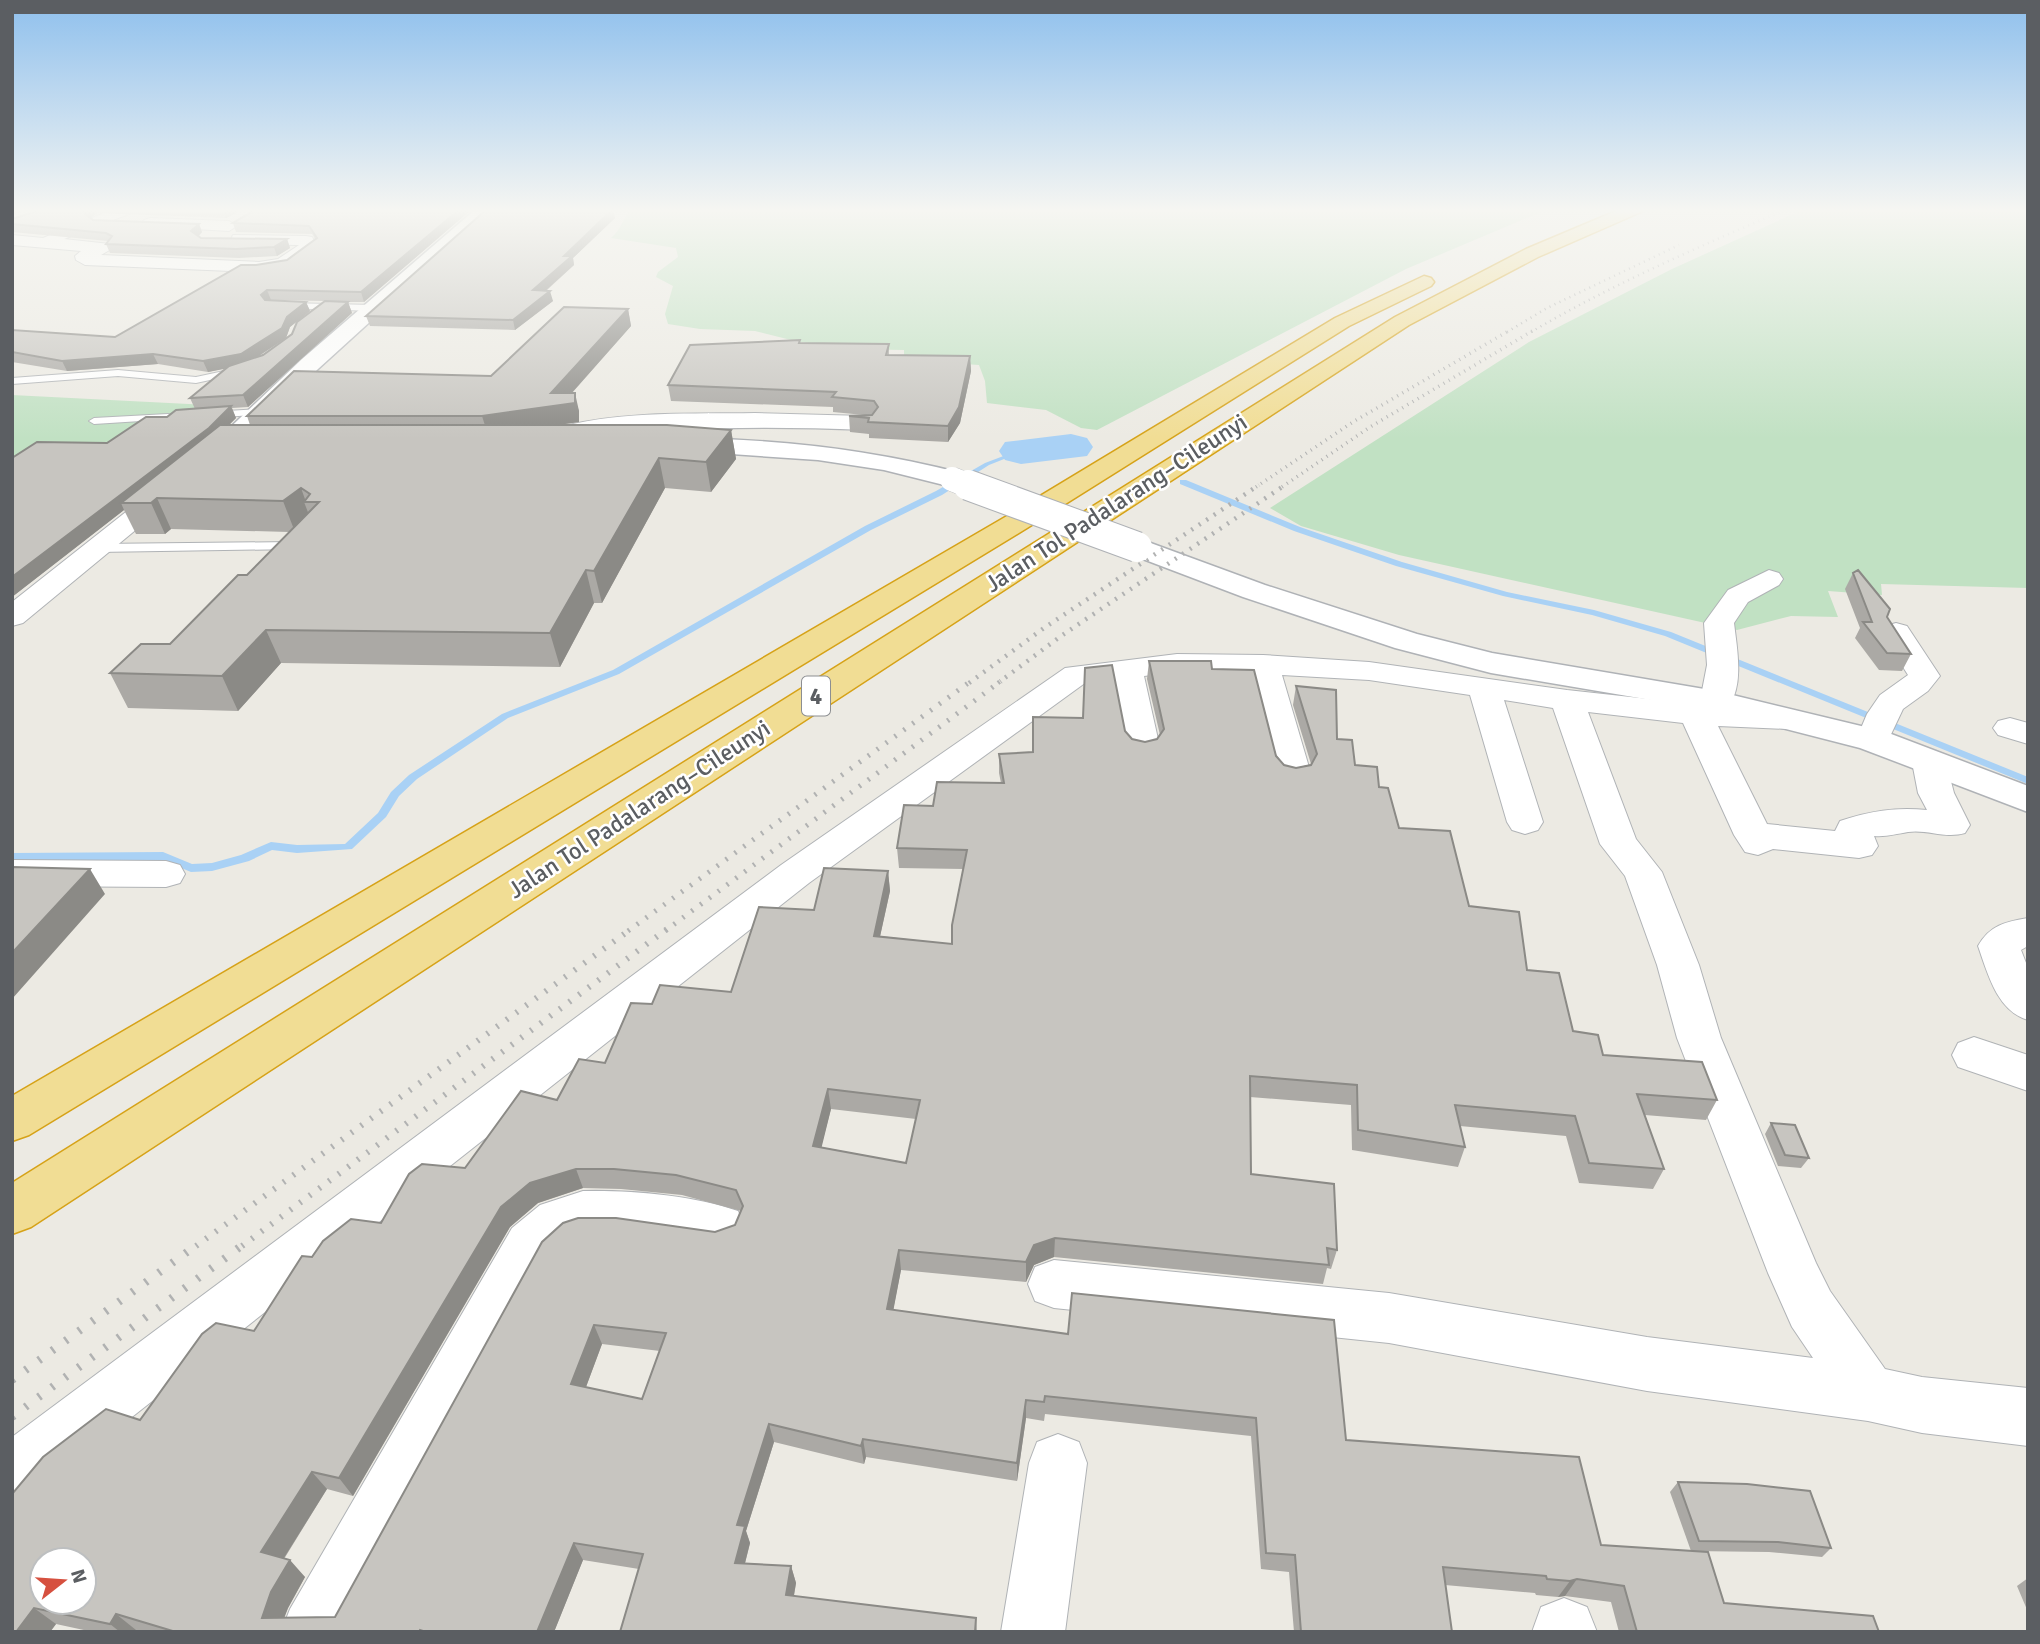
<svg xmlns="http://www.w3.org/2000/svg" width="2040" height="1644" viewBox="0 0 2040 1644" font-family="Signika,sans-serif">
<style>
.green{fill:#c1e1c3}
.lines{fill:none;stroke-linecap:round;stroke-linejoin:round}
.stream{fill:#a9d1f5;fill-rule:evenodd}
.river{fill:#a9d1f5;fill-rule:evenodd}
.lane-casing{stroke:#b0b3b6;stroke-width:2}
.street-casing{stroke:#b0b3b6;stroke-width:2}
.secondary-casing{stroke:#afb2b6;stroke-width:3}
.highway-casing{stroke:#d6a218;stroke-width:3}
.lane{fill:#fff;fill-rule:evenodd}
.street{fill:#fff;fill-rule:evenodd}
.secondary{fill:#fff;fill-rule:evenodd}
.highway{fill:#f1dd94;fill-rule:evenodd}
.rail-far5{stroke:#b1b2b2;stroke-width:2.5;stroke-dasharray:1 4.5;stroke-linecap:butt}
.rail-far4{stroke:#b1b2b2;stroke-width:3.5;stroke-dasharray:1 5;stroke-linecap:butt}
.rail-far3{stroke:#b1b2b2;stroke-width:4.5;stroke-dasharray:2 7;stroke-linecap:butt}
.rail-far2{stroke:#b1b2b2;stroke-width:5;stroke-dasharray:2 9;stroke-linecap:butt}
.rail-far1{stroke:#b1b2b2;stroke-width:6;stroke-dasharray:2 10;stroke-linecap:butt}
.rail{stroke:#b1b2b2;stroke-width:8;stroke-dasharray:2.5 14;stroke-linecap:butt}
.secondary-bridge-far1-casing{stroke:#afb2b6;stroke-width:25;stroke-linecap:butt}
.secondary-bridge-casing{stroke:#afb2b6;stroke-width:32;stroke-linecap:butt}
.secondary-bridge-far1{stroke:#fff;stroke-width:24}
.secondary-bridge{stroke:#fff;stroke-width:30}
.wall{fill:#aba9a5;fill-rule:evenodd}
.shaded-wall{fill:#8b8a86}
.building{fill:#c7c5c0;stroke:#8b8a86;stroke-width:2;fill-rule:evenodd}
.labels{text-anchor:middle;stroke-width:5;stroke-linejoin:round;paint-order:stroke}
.shield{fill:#fff;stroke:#8c8e91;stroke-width:2}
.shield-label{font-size:23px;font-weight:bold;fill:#5b5e62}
.street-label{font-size:24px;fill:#5b5e62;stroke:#fff}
</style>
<rect width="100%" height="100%" fill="#eceae3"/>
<!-- green -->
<path class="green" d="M632 209H1548L1406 269 1097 430 1081 428 1046 410 987 403 985 381 979 365 904 360V350L848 349 795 341 755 331 700 329 668 324 665 314 673 286 656 277 658 272 678 257 676 248 611 238C622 229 622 218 632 209Z
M1804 209H2028V588L1881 584 1882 595 1828 591 1838 617 1791 616 1737 630 1399 555 1301 526 1270 508 1529 342 1672 269Z
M12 395 228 406 98 451 12 468Z"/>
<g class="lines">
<!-- stream -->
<path class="stream" d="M1019 450 1024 451 989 465 942 495 871 530 619 674 508 718 417 779 399 796 386 817 352 849 297 853 272 850 249 861 212 871 191 872 162 860 12 861V853L163 852 192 864 212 863 241 855 271 842 297 845 345 844 378 813 391 792 409 775 502 714 613 670 865 526 936 491 985 463Z
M1180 480H1186L1300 527 1402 562 1507 592 1594 610 1671 632 2028 777V784L1665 636 1592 615 1503 596 1396 566 1294 531 1180 484Z"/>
<!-- river -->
<path class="river" d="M1071 434 1087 438 1093 447 1087 456 1021 464 1005 460 999 451 1005 442Z"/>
<!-- lane casing -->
<g class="lane-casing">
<path id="lane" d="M286 303 374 305 379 308 374 311 283 308 281 306Z
M238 368 242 369V373L196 383 118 376 12 384V378L118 370 196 377Z
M262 409 267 412 266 414 210 418 205 415 210 412Z
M168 414 172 415V419L94 424 89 421 94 418Z
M292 542 298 546 297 549 97 552 90 548 97 544Z"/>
</g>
<!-- street casing -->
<g class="street-casing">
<path id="street" d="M114 209H136L134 212 64 239 110 244 113 248 101 255 259 262 278 259 299 245 239 244 231 239 233 235 306 236 312 237 317 246 289 267 259 272 85 265 76 260 75 256 81 251 12 245V235L43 238Z
M150 218 229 221 237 226 229 231 144 226 142 223 144 220Z
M755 413 865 416 873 418 877 423 873 428 865 430C767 426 670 427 572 438L564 436 560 431 564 426C623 411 694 414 755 413Z
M169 482 178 485 182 490 178 495 23 623 12 626V602L160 485Z
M1769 570 1779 573 1783 579 1779 585 1748 602 1734 623C1737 648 1744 684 1729 706L1800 712 1805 719 1800 726 1788 729 1718 726 1767 824 1835 831 1840 821C1870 811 1895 807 1927 810L1918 793 1912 762 1917 755 1929 751 1941 755 1946 762 1954 793 1970 825 1965 833C1945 839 1927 829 1908 832 1896 834 1887 837 1874 836L1878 846 1872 855 1859 858 1773 849 1758 855 1745 852 1734 835 1683 723 1588 712 1636 839 1662 872 1699 965 1721 1038 1816 1263 1830 1291 1885 1369 1922 1377 2028 1388V1446L1922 1433 1868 1421 1647 1391 1389 1343 1054 1308 1035 1301 1028 1284 1035 1267 1054 1260 1389 1293 1647 1337 1813 1358 1792 1327 1768 1273 1677 1038 1657 965 1625 876 1600 844 1553 708 1504 700 1543 822 1538 830 1525 834 1512 830 1507 822 1470 695 1369 680 1282 675 1311 774 1305 782 1293 785 1281 782 1275 774 1250 673 1177 672 1144 676 1160 748 1155 755 1143 758 1131 755 1126 748 1113 680 1085 683 809 883 33 1495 12 1503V1437L781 865 1065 668 1177 654 1263 655 1369 662 1567 690 1703 705 1700 701 1707 665 1704 623 1728 590Z
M1896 623 1907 626 1940 676 1928 691 1903 709 1885 747 1873 750 1861 747 1856 740 1867 714 1880 695 1908 675 1881 632 1885 626Z
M2010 718 2028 723V744L1998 735 1993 728 1998 721Z
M12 860 166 861 180 865 185 874 180 883 166 887 12 886Z
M2028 918V946L2021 950 2028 968V1020C1997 1011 1988 974 1978 946 1990 925 2005 922 2028 918Z
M1974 1037 2028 1055V1091L1958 1067 1952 1055 1958 1043Z
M583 1191C631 1190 693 1195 738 1211L745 1227 738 1243 720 1249C689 1245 599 1225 573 1238 563 1243 555 1253 548 1260L348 1632H281L290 1609 512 1228 540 1205Z
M1058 1434 1079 1442 1087 1463 1065 1632H1001L1029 1463 1037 1442Z
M1564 1598 1587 1607 1597 1632H1532L1541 1607Z"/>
</g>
<!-- secondary casing -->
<g class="secondary-casing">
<path id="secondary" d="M476 209H494L318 369 235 450 226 452 217 450 214 445 217 440 302 359Z
M681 438C777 439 868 449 961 473L965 479 961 485 952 487 884 470 818 460 672 450 669 445 672 440Z
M1137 538 1265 585 1417 634 1492 653 1716 691 1886 732 2028 786V812L1860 748 1716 711 1491 673 1395 648 1243 597 1127 553 1123 547 1127 541Z"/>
</g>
<!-- highway casing -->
<g class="highway-casing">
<path id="highway" d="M1621 209H1643L1641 212 1538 257 1409 325 31 1227 12 1234V1183L1395 317 1526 249Z
M1424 276 1431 278 1434 282 1431 286 1349 326 1027 528 29 1135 12 1141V1096L1007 516 1335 318Z"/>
</g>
<!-- lane -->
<use href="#lane" class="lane"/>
<!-- street -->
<use href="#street" class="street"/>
<!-- secondary -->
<use href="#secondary" class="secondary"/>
<!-- highway -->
<use href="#highway" class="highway"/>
<!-- rail-far5 -->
<path class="rail-far5" d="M1507 332 1547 308 1679 245
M1531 332C1613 284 1700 246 1787 209"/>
<!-- rail-far4 -->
<path class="rail-far4" d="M1256 487 1353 422 1510 330
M1282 487 1370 427 1534 330"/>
<!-- rail-far3 -->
<path class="rail-far3" d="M969 683 1044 628 1259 485
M998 683 1061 636 1285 485"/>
<!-- rail-far2 -->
<path class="rail-far2" d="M628 931 971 681
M665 931 1001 681"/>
<!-- rail-far1 -->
<path class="rail-far1" d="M196 1246 631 929
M242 1246 667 929"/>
<!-- rail -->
<path class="rail" d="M12 1380 198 1244
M12 1417 244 1244"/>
<!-- secondary-bridge-far1 casing -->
<g class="secondary-bridge-far1-casing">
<path id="secondary-bridge-far1" d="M952 479 972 487"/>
</g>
<!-- secondary-bridge casing -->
<g class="secondary-bridge-casing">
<path id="secondary-bridge" d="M968 485 1137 547"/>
</g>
<!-- secondary-bridge-far1 -->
<use href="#secondary-bridge-far1" class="secondary-bridge-far1"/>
<!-- secondary-bridge -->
<use href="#secondary-bridge" class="secondary-bridge"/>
</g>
<!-- wall -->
<path class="wall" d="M43 209H244L226 218 97 213 90 218 93 220 199 224 202 232 199 236 201 238 287 239 290 248 277 256 239 258 110 253 106 244 108 241 12 232V219Z
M256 209H472L364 302H348L352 313 248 407 232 408 236 418 229 425H250L247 416 491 376 628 309 631 326 572 393 579 411V422L556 425 731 430 736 459 711 492 665 488 602 603H594L560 667 281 663 238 711 128 708 110 673 170 644 247 575 289 532 171 529 165 534H136L124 510 12 597 107 443 167 417 195 409 190 398 226 368 208 372 158 364 67 371 12 362V330L115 337 256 265 287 260 315 239 312 234 236 232 233 223ZM270 300 325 301 292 334 263 355 256 358 286 338 290 327 310 311 306 302Z
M615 218 573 258 574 265 546 291 553 301 515 330 370 326 366 316Z
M800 340V343L889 344V355L970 356 971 371 960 423 948 442 869 438V434L850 432 849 416 864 415 833 412V407L671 401 668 385Z
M1853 573 1911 654 1902 671 1879 670 1855 638 1860 628 1845 589Z
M1149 661 1212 669 1284 765 1296 768 1311 764 1293 705 1296 686 1337 739 1355 765 1379 787 1399 828 1527 970 1573 1031 1603 1055 1717 1100 1706 1120 1645 1115 1664 1169 1653 1189 1579 1183 1566 1136 1460 1126 1465 1147 1458 1167 1352 1150 1351 1105 1250 1097 1251 1174 1337 1250 1331 1269 1327 1268 1323 1284 1054 1257 1034 1265 1026 1282 901 1270 893 1310 1346 1440 1601 1545 1724 1603 1879 1632H1619L1611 1602 1565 1596 1558 1597 1536 1595 1535 1593 1445 1585 1452 1632H1294L1289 1572 1261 1569 1251 1436 1045 1414 1044 1421 1026 1418 1017 1481 866 1457 864 1464 774 1442 746 1531 750 1543 745 1563 791 1566 796 1583 794 1596 976 1618 977 1632H620L639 1569 583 1560 554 1632H141L136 1630 135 1632H93L56 1624 50 1632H12L140 1420 254 1331 312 1257 381 1223 465 1168 557 1100 605 1063 652 1004 731 992 814 910 888 871 890 891 880 936 952 944 963 869 899 868 897 848 933 806 1001 783 999 773V754L1033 752 1125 731 1132 739 1145 742 1157 739 1160 735 1147 679ZM831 1109 916 1119 906 1163 821 1147ZM583 1188 621 1189 682 1195 741 1211 735 1225 715 1232 542 1242 335 1617H284L288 1608 305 1577 284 1559 327 1489 353 1496 510 1227 538 1203ZM602 1344 660 1351 642 1399 586 1387Z
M1771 1123 1809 1158 1801 1168 1778 1166 1765 1134Z
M1678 1482 1831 1548 1822 1557 1769 1552 1691 1551 1670 1492Z
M2028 1578V1612L2017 1586Z"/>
<!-- shaded-wall -->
<path class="shaded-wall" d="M12 209H28L12 215Z
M87 209H95L97 213 87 220 83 212Z
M225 209H244L226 218 223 210Z
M460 209H472L364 302 361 292Z
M613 209 615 218 573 258 574 265 535 300 533 290 564 256Z
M199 224 202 232 195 240 191 231Z
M287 239 290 248 277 256 274 247Z
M267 290 271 300 264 305 261 295Z
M550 291 553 301 515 330 513 320Z
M306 302 310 311 290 327 286 338 245 365 208 372 203 361 287 317Z
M348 302 352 313 248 407 243 395Z
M628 309 631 326 561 405 575 393 579 411V422L488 435 482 416 551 393Z
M153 354 158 364 67 371 62 361Z
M970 356 971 371 960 423 948 442V426Z
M231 406 236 418 214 440 121 503 124 510 12 597V577Z
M731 430 736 459 711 492 706 462Z
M659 458 665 488 602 603 594 571Z
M301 488 306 502H304L311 520 295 532 283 501Z
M157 498 171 529 165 534 151 503Z
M586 570 594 603 560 667 550 633Z
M266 630 281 663 238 711 222 676Z
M90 869 105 894 12 999V953Z
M888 871 890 891 876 955 874 936Z
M828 1089 831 1109 817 1166 813 1146Z
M576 1169 583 1188 538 1203 510 1227 353 1496 339 1478 501 1207 530 1183Z
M1055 1238 1054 1257 1034 1265 1026 1282V1262L1034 1245Z
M899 1250 901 1270 890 1328 887 1309Z
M594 1325 602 1344 580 1403 571 1384Z
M1026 1400V1418L1017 1481V1463Z
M769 1424 774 1442 746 1531 750 1543 741 1579 735 1563 737 1525Z
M863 1439 866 1457 864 1464 861 1446Z
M312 1472 327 1489 277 1569 261 1552Z
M574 1543 583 1560 554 1632H537Z
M290 1560 305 1577 288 1608 279 1632 262 1618 271 1592Z
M791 1566 796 1583 791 1611 786 1595Z
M1577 1579 1565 1596 1558 1597 1570 1581Z
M34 1608 56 1624 50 1632H16Z
M116 1614 136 1630 135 1632H120L110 1624Z"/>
<!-- building -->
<path class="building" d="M43 209H87L83 212 93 220 199 224 191 231 201 238 287 239 274 247 236 249 106 244 112 236 106 233 12 224V219Z
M256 209H460L361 292 267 290 261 295 265 300 306 302 287 317 282 328 241 354 203 361 153 354 62 361 12 352V330L115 337 241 265H256L287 260 317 238 309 226 233 223Z
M487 209H613L564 256H572L533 290 550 291 513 320 366 316Z
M325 301 348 302 243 395 190 398 229 366 263 355 292 334 297 322Z
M564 307 628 309 551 393H575V403L482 416H247L294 371 491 376Z
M800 340 799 343 889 344 886 355 970 356 959 407 948 426 868 422 869 418 849 416 872 415 878 407 874 401 832 397 836 392 668 385 690 345Z
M231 406 209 428 12 577V458L37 442 107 443 146 417H167L176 410Z
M220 425H667L731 430 706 462 659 458 594 571 586 570 550 633 266 630 222 676 110 673 141 644H170L238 575H247L319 502H304L310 494 301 488 283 501 157 498 151 503H121Z
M1858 570 1890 609 1887 617 1911 654 1887 653 1863 622H1872L1853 573Z
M1149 661H1211L1212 669 1254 670 1276 756 1284 765 1296 768 1311 765 1317 754 1296 686 1336 690 1337 739 1352 740 1355 765 1377 767 1379 787 1388 788 1399 828 1450 831 1469 906 1519 912 1527 970 1559 973 1573 1031 1598 1035 1603 1055 1702 1062 1717 1100 1637 1094 1664 1169 1589 1163 1575 1116 1455 1105 1465 1147 1358 1130 1357 1085 1250 1076 1251 1174 1334 1184 1337 1250 1327 1248 1329 1265 1055 1238 1034 1245 1026 1262 899 1250 887 1309 1068 1334 1072 1293 1334 1320 1346 1440 1579 1457 1601 1545 1708 1552 1724 1603 1873 1616 1879 1632H1637L1624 1586 1577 1579 1570 1581 1547 1579 1546 1576 1443 1567 1452 1632H1301L1295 1555 1266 1553 1256 1418 1045 1396 1044 1402 1026 1400 1017 1463 863 1439 861 1446 769 1424 737 1525 745 1526 735 1563 791 1566 786 1595 976 1618 975 1632H620L643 1554 574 1543 537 1632H426L420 1630 419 1632H176L116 1614 110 1624 34 1608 16 1632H12V1494L43 1457 106 1409 140 1420 202 1334 216 1323 254 1331 302 1256 312 1257 323 1241 351 1219 381 1223 409 1174 422 1164 465 1168 521 1091 557 1100 579 1059 605 1063 631 1003 652 1004 660 985 731 992 759 907 814 910 824 868 888 871 874 936 952 944V925L967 850 897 848 904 805 933 806 937 782 1004 783 999 754 1033 752V717L1083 718 1085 668 1112 665 1125 731 1132 739 1145 742 1157 739 1164 729ZM828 1089 920 1100 906 1163 813 1146ZM576 1169H614L676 1175 736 1190 743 1206 735 1225 715 1232 616 1218H578L563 1223 542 1242 335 1617 262 1618 271 1592 290 1560 261 1552 312 1472 339 1478 501 1207 530 1183ZM594 1325 666 1333 642 1399 571 1384ZM42 1560H84V1602H42Z
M12 867 90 869 12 953Z
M1771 1123 1795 1125 1809 1158 1785 1155Z
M1678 1482 1747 1484 1810 1491 1831 1548 1778 1542 1699 1541Z"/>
<!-- sky -->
<linearGradient id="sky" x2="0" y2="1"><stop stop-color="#8fc0ed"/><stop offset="0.48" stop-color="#f6f6f2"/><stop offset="1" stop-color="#f6f6f2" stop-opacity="0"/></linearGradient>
<rect width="2040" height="439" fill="url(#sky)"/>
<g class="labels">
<!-- shield labels -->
<rect class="shield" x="802" y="676.5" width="28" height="39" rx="5"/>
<g class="shield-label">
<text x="816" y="704">4</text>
</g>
<!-- street labels -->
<g class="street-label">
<text transform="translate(1116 503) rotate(-33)" y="8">Jalan Tol Padalarang–Cileunyi</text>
<text transform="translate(639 809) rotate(-33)" y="8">Jalan Tol Padalarang–Cileunyi</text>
</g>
</g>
<!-- border -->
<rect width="2040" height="1644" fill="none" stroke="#5b5e62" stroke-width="28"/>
<!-- north arrow -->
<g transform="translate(63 1581) rotate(73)"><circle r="33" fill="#ffffff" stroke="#bdbfc0" stroke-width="2"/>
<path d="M0-5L12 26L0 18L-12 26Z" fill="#d6503f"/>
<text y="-10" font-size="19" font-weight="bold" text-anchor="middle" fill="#5b5e62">N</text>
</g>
</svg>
